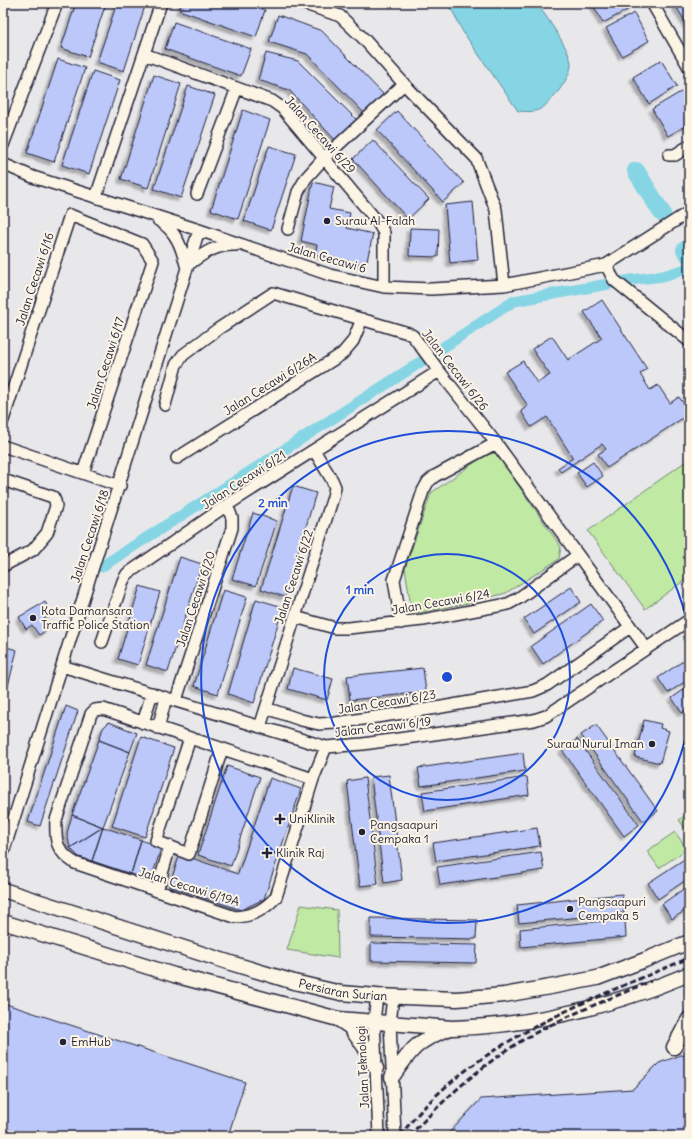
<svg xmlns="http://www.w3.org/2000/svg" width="692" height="1139" viewBox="0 0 692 1139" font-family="Delius,sans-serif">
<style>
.green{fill:#c0e9a4;stroke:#718670}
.water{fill:#86d5e4;stroke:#5e8da0}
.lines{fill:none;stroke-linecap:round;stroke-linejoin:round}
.canal{stroke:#86d5e4;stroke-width:11}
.river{stroke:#86d5e4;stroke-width:18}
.building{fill:#bbc8f9;stroke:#22223b;filter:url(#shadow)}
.minor-casing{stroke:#22223b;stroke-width:14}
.major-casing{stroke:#22223b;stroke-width:17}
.minor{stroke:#fcf5e5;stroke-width:11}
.major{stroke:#fcf5e5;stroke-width:14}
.rail{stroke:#22223b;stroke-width:3;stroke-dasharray:6 3;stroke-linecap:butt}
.ring{fill:none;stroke:#1d4ed8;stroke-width:2}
.poi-dot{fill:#22223b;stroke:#fcf5e5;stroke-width:1.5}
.labels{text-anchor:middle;stroke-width:4;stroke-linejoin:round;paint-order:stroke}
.street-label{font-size:12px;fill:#22223b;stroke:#fcf5e5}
.poi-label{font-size:12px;fill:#22223b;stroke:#fcf5e5;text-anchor:start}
.centre{fill:#1d4ed8;stroke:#fcf5e5;stroke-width:2}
.ring-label{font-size:12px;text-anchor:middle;font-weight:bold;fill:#1d4ed8;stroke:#fcf5e5;stroke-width:4;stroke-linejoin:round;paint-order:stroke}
</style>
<defs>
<filter id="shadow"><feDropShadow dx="-3.5" dy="3.5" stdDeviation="1" flood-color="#0004"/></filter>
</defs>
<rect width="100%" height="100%" fill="#e8e8eb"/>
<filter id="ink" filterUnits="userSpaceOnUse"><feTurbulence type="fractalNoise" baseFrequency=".025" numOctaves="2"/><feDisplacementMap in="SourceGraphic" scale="8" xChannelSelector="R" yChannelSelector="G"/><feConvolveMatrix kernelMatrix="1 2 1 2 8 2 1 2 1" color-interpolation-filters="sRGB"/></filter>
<g filter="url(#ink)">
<!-- green -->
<path class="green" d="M496 453 561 547 559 559 506 593 468 603 412 614 405 568 431 493 485 455Z
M689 459V577L645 609 588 531Z
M689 813V834L679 820Z
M675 832 687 849 659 868 647 851Z
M301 905 337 910 338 958 287 950Z"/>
<!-- water -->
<path class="water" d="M446 3H537C545 16 572 51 571 65 571 73 561 89 555 95 542 110 539 113 518 111L463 32 453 12Z"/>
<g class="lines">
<!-- canal -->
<path class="canal" d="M101 567 396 378 514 301 631 280 663 276 689 268"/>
<!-- river -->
<path class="river" d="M636 171 662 213
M685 250 689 255"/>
</g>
<!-- building -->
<path class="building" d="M76 3H106L88 57 61 48Z
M117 3H146L124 71 97 62Z
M182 3H246L265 10 256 37 179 10Z
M592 3H629L631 8 603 23Z
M674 3H689V28Z
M634 13 649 41 622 56 606 28Z
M278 15 322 31 384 95 365 114 307 54 269 42Z
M174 22 251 49 241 76 165 49Z
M266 53 298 61 358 121 336 141 289 90 258 80Z
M58 59 85 68 54 162 27 153Z
M661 60 677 86 649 104 633 77Z
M93 71 120 80 89 174 62 165Z
M154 75 181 84 148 188 121 179Z
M188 86 215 95 181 198 154 189Z
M684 90 689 99 684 102 689 110V124L668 136 652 109Z
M243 110 270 120 238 219 211 210Z
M397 111 464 183 443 202 377 130Z
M373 140 429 199 408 219 353 159Z
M269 146 296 154 271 230 244 221Z
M313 182 334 187 329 209 350 213 347 228 373 234 366 265 315 254 317 245 301 241Z
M473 202 478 260 450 263 445 205Z
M410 228 439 229 438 257 409 256Z
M602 300 647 369 640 374 650 390 658 385 670 403 679 397 689 411V414L607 468 598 454 606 449 602 444 561 472 558 468 573 458 547 417 531 427 521 411 528 406 505 372 523 361 537 383 550 375 532 349 552 336 568 360 602 338 584 312Z
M593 462 603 476 587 487 577 473Z
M293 486 316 493 285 597 261 589Z
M253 513 277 521 256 586 232 579Z
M3 534 6 535 3 545Z
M180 557 202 564 168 672 146 665Z
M140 586 160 592 138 665 118 659Z
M571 587 581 602 534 634 524 619Z
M223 590 247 597 218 694 194 686Z
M256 599 283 607 254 703 228 694Z
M45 602 52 614 44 619 49 629 39 635 32 625 26 629 19 617Z
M591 604 603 621 543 664 531 646Z
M3 646 17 650 5 698H3Z
M689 657V679L668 693 658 678Z
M293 668 333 679 327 700 288 689Z
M423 668 426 692 350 700 347 676Z
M689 686V709L682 713 672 698Z
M66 706 78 711 40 826 28 822Z
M644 720 661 724 660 728 669 731 660 763 635 757Z
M109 722 137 733 130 752 99 740 103 728Z
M596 725 658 811 643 821 581 735Z
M141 737 174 748 145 837 112 826Z
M577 739 639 825 624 836 562 750Z
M99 740 130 752 103 827 72 815Z
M523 753 525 771 421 786 418 768Z
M227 766 260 777 231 866 198 855Z
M389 775 402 880 384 883 371 777Z
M527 777 529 795 425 811 422 792Z
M270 778 301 789 264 899 241 910 169 886 180 854 238 874Z
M365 778 378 884 360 886 347 781Z
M72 815 103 827 70 848 67 833Z
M103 827 141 840 131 874 92 861Z
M103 827 92 861 79 857 70 848Z
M537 828 540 846 436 861 433 843Z
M141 840 161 848 153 874 145 878 131 874Z
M541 852 544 870 440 885 437 867Z
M689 856V878L658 899 648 883Z
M689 885V908L672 919 662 904Z
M622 894 624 913 519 923 517 905Z
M371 918 477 920 476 939 371 937Z
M625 919 626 937 521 947 520 929Z
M371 943 477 945 476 963 371 961Z
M3 1003 245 1082 228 1136H3Z
M681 1055 689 1056V1136H450V1132L481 1099 633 1089 659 1063Z"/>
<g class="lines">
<!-- minor casing -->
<g class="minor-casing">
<path id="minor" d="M302 3 340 16 363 38 404 84 476 158 496 210 504 285
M652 3 689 67
M144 54 272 101 282 108 377 221 384 233V287
M3 145 57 3
M669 155H675L689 146
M3 164 33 177 199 230 330 275 384 287 431 289 504 285 606 265 689 212
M197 194 237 88
M96 197 161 3
M158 220C177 231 182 248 187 269
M288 229 298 192 306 178 324 158 404 84
M189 264C204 253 217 244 236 245
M606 265 614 280 689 341
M165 405 176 365 183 355 218 329 273 293 408 333 413 336 439 371 496 443 646 648
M3 420 70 215 142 244 153 261 83 473
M3 446 120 486
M177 458 342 354 353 341 362 319
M3 480 53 497 55 501 56 506 47 533 33 550 3 566
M295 617 335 628H348L423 620 508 604 519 598 578 555
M401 623 394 580 423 491 428 482 435 476 496 443
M102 642 123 581 127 574 227 505 439 371
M62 666 326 747 363 744 534 720 546 716 689 620
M176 700 232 528V518L227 505
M266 708 301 720 319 724 336 723 436 708 533 691 547 685 630 627
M143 723 152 693
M260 727 333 497 335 487 332 480 314 450
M158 728 166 698
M190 738 156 841 189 854 222 749
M313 779 103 709 95 710 91 714 56 820C55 841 56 851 75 863L235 917C253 916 264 910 276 897L313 779 326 747
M3 853 199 230
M157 891 170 846
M377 996 374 1021 379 1136
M393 997 390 1023 395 1136"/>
</g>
<!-- major casing -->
<g class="major-casing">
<g id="major">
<path id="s1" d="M3 890 234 964 294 982 341 993 377 996 457 999 504 995 550 987 597 978 645 960 689 942"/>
<path d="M3 922 174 975 338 1019 452 1028C533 1026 615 1005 689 974"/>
<path d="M338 1019 350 1027 364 1046 376 1068"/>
<path d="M674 1047 689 1019"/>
<path d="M392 1077C411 1050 416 1041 448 1029"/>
</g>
</g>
<!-- minor -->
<use href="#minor" class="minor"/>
<!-- major -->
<use href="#major" class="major"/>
<!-- rail -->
<path class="rail" d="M400 1136C470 1042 586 1002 689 958
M409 1136C444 1100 475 1070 518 1043 558 1018 608 1000 651 981"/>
</g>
</g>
<!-- distance rings -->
<g class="ring">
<circle cx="447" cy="677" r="123"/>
<path d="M689 722A246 246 0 1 1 689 632"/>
</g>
<!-- markers -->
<g class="poi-dot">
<circle cx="327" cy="221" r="4"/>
<circle cx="33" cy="618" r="4"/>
<circle cx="652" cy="744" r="4"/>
<path d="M278 813h4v4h4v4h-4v4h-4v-4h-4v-4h4z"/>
<circle cx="362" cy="832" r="4"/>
<path d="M265 847h4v4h4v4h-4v4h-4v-4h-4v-4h4z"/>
<circle cx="570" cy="909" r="4"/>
<circle cx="63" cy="1042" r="4"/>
</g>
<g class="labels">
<!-- street labels -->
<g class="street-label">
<text transform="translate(320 135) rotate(48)" y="4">Jalan Cecawi 6/29</text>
<text transform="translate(327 258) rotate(16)" y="4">Jalan Cecawi 6</text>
<text transform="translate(35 279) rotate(-72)" y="4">Jalan Cecawi 6/16</text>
<text transform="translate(106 363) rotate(-72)" y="4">Jalan Cecawi 6/17</text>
<text transform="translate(455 370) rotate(52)" y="4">Jalan Cecawi 6/26</text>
<text transform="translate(270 384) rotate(-32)" y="4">Jalan Cecawi 6/26A</text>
<text transform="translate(244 480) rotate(-33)" y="4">Jalan Cecawi 6/21</text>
<text transform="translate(90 536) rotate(-72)" y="4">Jalan Cecawi 6/18</text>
<text transform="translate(294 577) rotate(-72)" y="4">Jalan Cecawi 6/22</text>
<text transform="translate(196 599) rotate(-72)" y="4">Jalan Cecawi 6/20</text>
<text transform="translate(441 602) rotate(-10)" y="4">Jalan Cecawi 6/24</text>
<text transform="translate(387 702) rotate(-9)" y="4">Jalan Cecawi 6/23</text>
<text transform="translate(383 727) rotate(-7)" y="4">Jalan Cecawi 6/19</text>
<text transform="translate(189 887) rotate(17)" y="4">Jalan Cecawi 6/19A</text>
<text dy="4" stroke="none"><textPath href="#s1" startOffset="355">Persiaran Surian</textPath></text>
<text transform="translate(363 1067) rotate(-93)" y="4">Jalan Teknologi</text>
</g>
<!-- poi labels -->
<g class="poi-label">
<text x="335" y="225">Surau Al-Falah</text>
<text x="41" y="615">Kota Damansara<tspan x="41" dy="14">Traffic Police Station</tspan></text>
<text x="644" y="748" text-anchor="end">Surau Nurul Iman</text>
<text x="289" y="823">UniKlinik</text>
<text x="370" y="829">Pangsaapuri<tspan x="370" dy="14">Cempaka 1</tspan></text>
<text x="276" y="857">Klinik Raj</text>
<text x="578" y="906">Pangsaapuri<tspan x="578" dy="14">Cempaka 5</tspan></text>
<text x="71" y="1046">EmHub</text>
</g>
</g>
<circle cx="447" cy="677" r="6" class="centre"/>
<g class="ring-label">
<text x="273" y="507">2 min</text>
<text x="360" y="594">1 min</text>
</g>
<!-- margin -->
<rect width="692" height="1139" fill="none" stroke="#fcf5e5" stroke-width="16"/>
<rect x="8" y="8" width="676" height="1123" fill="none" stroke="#22223b" stroke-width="1.5" filter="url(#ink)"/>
</svg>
